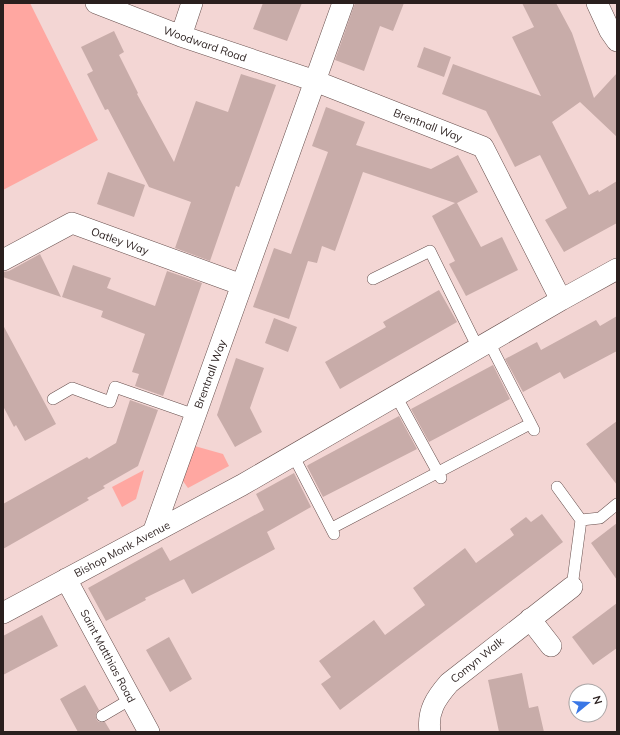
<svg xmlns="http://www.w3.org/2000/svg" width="620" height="735" viewBox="0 0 620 735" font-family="Mulish,sans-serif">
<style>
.green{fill:#ffa7a1}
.building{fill:#c8aca9}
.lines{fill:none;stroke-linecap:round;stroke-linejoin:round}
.service-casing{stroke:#674f4d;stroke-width:12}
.minor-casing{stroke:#674f4d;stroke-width:22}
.service{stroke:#fff;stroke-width:11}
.minor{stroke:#fff;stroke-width:21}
.labels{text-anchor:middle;stroke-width:3.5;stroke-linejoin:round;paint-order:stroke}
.street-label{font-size:11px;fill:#2a1f1e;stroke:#fff}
</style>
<rect width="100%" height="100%" fill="#f3d6d4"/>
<!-- green -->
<path class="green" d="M3 3H30L98 140 3 190Z
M191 445 223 454 229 466 188 488 180 477Z
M144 470 136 499 122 507 112 487Z"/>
<!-- building -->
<path class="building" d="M263 3H302L287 41 253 29Z
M355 3H404L393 31 380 26 364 71 335 60Z
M522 3H556L572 33 594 98 617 73V137L580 102 552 122 589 195 598 190 599 192 617 181V223L564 252 545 220 567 208 540 155 515 167 486 111 442 94 453 64 541 96 512 37 534 27Z
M114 31 124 52 119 55 138 93 137 94 174 162 196 101 228 112 241 74 276 85 239 187 236 186 210 261 175 248 191 202 149 187 108 109 105 110 87 74 93 71 81 47Z
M424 47 451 57 444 77 417 67Z
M326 107 365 122 356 145 431 169 458 155 478 192 457 203 481 247 502 237 518 270 466 296 449 264 455 261 432 216 455 203 363 172 335 251 322 246 317 263 308 261 289 319 253 307 274 248 291 254 328 152 312 146Z
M108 172 145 185 134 217 97 204Z
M40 254 61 297 3 277V272L9 271Z
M73 265 111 278 107 288 155 306 167 271 202 283 163 396 135 386 139 374 132 372 145 334 101 317 103 311 62 297Z
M439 290 457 322 340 389 325 362 386 327 383 322Z
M617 316V351L564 379 560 372 523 392 505 359 537 342 541 350 596 320 600 326Z
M274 318 297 327 288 352 265 343Z
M3 325 56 424 25 441 16 425 14 427 3 406Z
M236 358 264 368 250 408 262 432 235 447 217 415Z
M493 365 510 399 429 442 411 409Z
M130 400 158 410 138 466 103 486 105 488 87 498 89 500 3 549V504L87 457 89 459 116 443Z
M399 416 417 449 323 497 307 466 308 465Z
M617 421V485L586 444Z
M294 473 311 507 267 532 275 549 192 594 184 579 145 598 146 600 106 621 88 588 162 547 170 561 264 510 256 494Z
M542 514 563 542 340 710 321 684 331 677 319 661 374 620 385 635 425 605 413 588 465 548 476 563 514 535 510 529 526 517 531 522Z
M617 523V580L591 543Z
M617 603V648L593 665 572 637Z
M42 615 58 646 3 675V636Z
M169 637 192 679 170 692 146 650Z
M522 673 529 708 538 706 544 732H499L488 680Z
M85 685 99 710 96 713V719L99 722H105L111 732H78L60 699Z"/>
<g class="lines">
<!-- service casing -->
<g class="service-casing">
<path id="service" d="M373 279 430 251 478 348
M489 342 534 430
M396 396 441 478
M53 399 72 388 110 402 115 387 195 415
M293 455 334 534
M557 487 581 520 572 587
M581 520 600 518 617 504
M332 528 530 424
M102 716 131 699"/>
</g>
<!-- minor casing -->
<g class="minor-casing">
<path id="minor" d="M96 3 181 36 315 81 343 3
M597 3 610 31 617 41
M181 36 192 3
M3 260 72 223 242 285
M561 300 617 269
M66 579 149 732
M3 613 242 485 561 300 483 147 315 81 153 533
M530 619 551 646
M430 732C427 711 436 698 449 683L572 587"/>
</g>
<!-- service -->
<use href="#service" class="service"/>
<!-- minor -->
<use href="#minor" class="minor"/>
</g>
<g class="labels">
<!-- street labels -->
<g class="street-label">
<text transform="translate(205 44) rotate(19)" y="4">Woodward Road</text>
<text transform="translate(428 125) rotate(21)" y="4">Brentnall Way</text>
<text transform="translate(120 241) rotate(20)" y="4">Oatley Way</text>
<text transform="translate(210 374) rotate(-70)" y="4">Brentnall Way</text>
<text transform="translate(122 549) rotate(-28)" y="4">Bishop Monk Avenue</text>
<text transform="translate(108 656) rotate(62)" y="4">Saint Matthias Road</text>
<text transform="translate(477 660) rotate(-39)" y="4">Comyn Walk</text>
</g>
</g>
<!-- border -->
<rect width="620" height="735" fill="none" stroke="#2a1f1e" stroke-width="8"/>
<!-- north arrow -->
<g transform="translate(588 703) rotate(72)"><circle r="19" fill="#ffffff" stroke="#aaa5a5"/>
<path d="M0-3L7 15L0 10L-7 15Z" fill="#3a77e6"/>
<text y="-6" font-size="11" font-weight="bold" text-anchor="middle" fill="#2a1f1e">N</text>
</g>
</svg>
